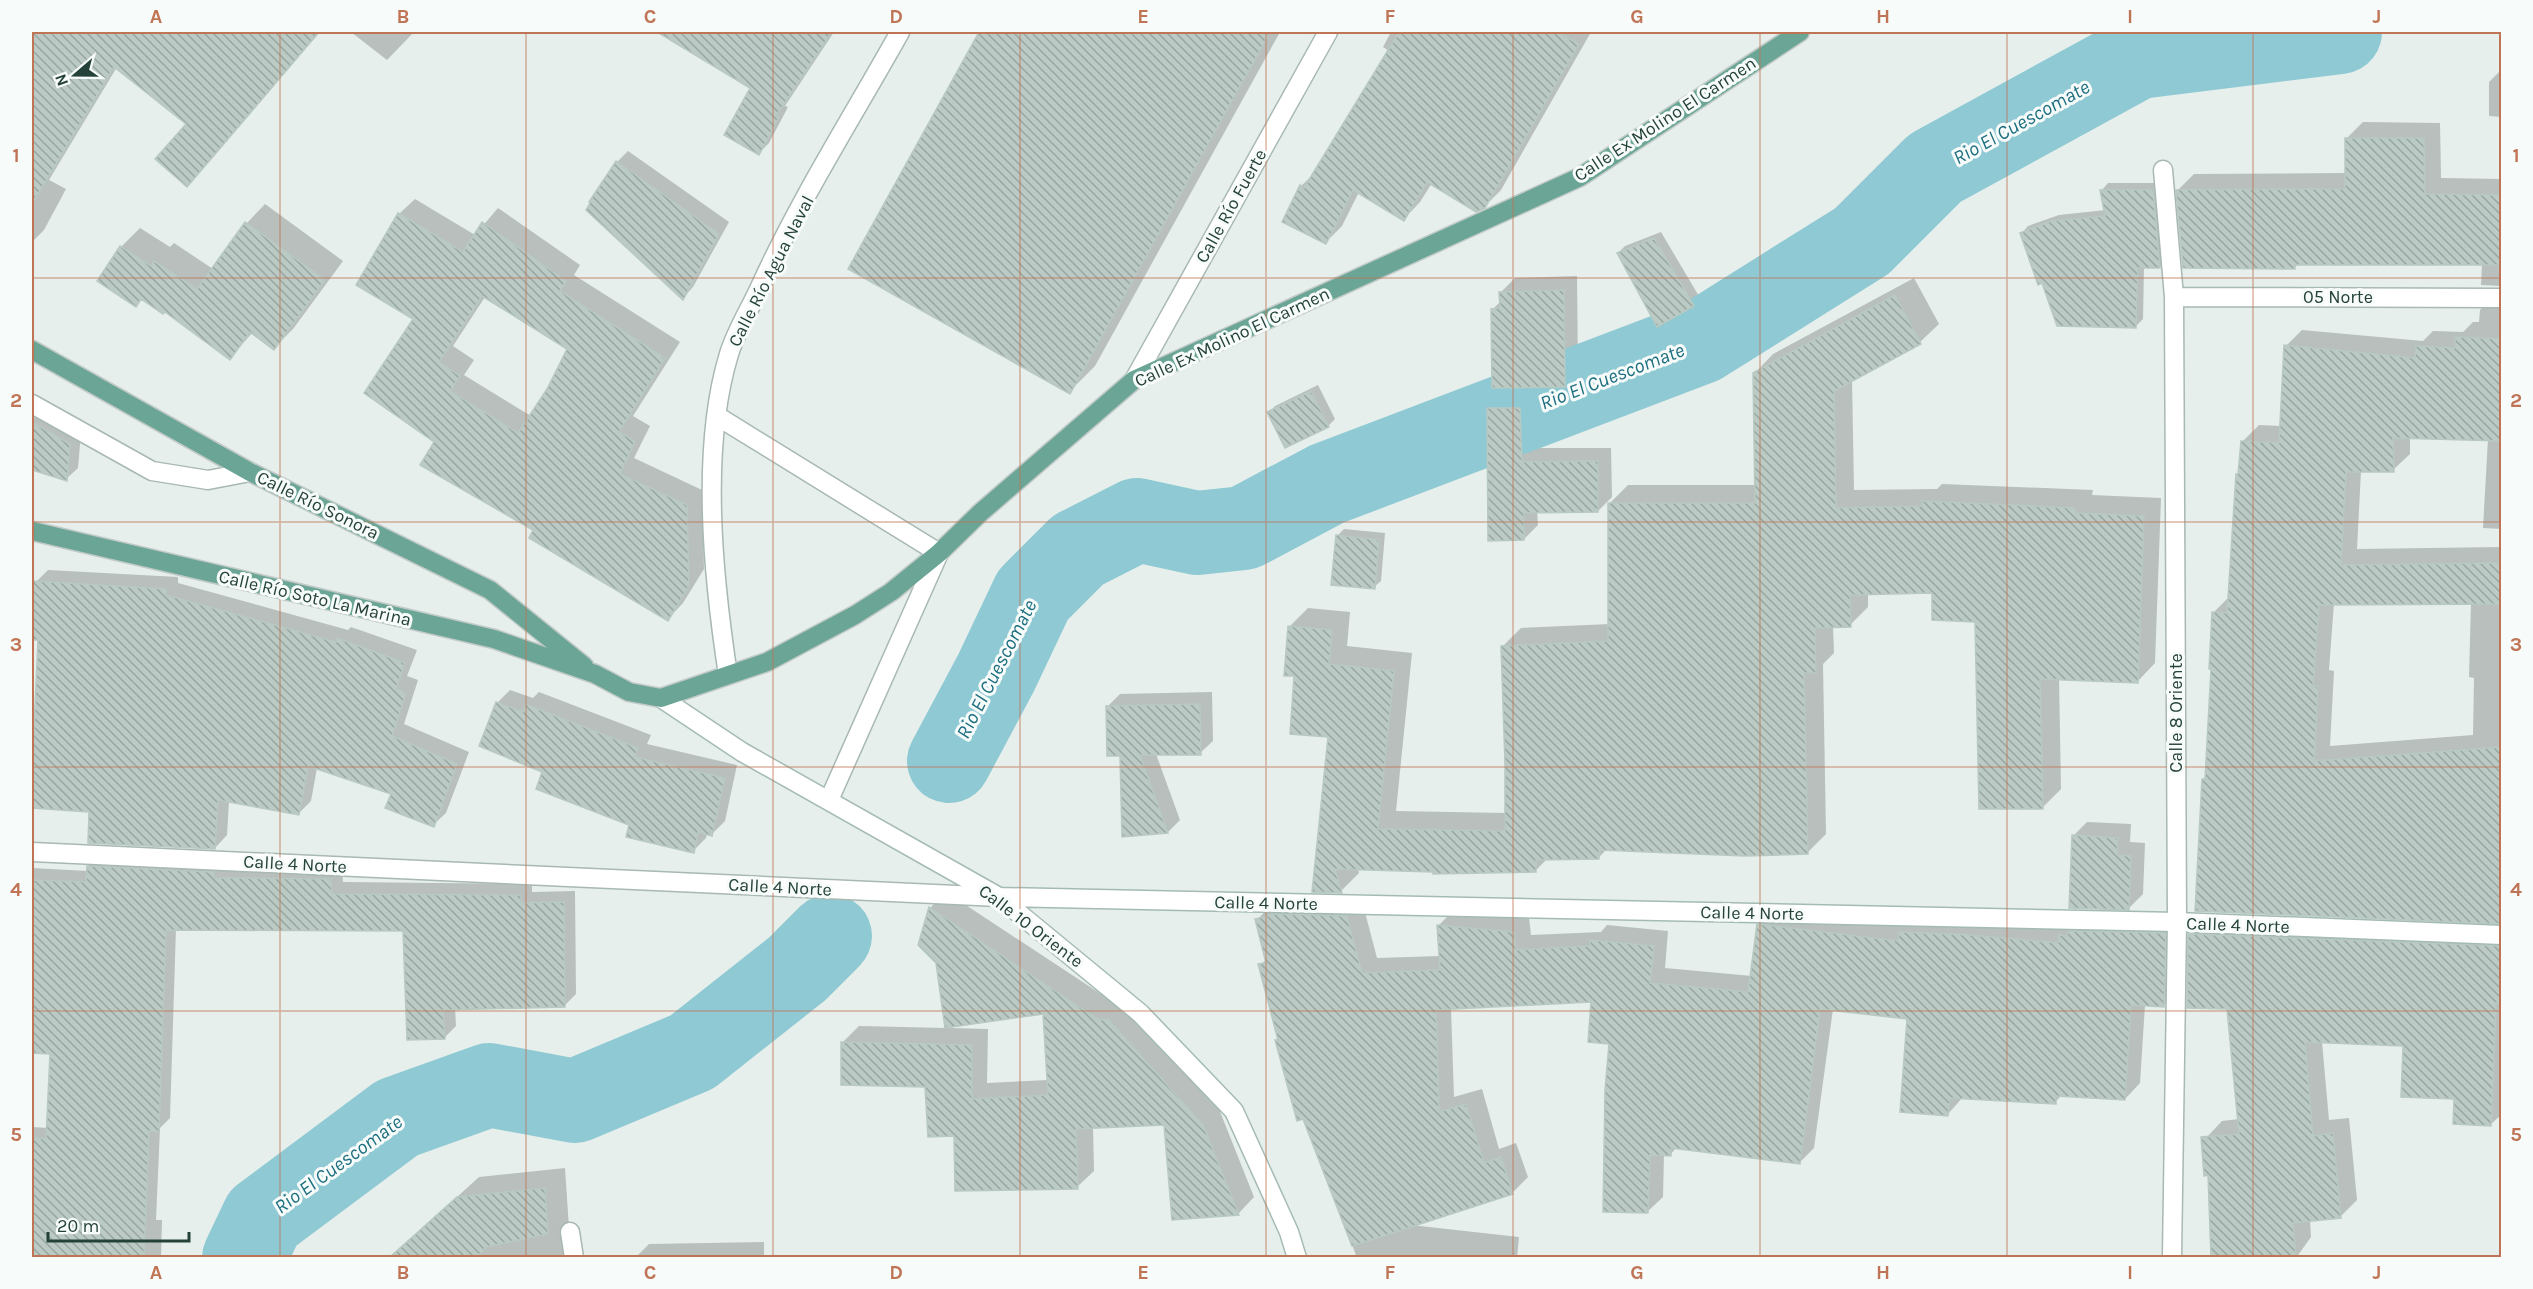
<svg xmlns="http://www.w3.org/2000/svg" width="2533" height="1289" viewBox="0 0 2533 1289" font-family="Karla,sans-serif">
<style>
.shadow{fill:#0003;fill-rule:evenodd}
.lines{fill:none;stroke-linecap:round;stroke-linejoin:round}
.river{stroke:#8ec9d4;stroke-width:84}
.building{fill:url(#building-back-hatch);stroke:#b8c9c2;stroke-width:1.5;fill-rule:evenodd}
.minor-casing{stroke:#a8b8b2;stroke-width:21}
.secondary-casing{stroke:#a4bbb3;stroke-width:21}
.primary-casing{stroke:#c2cac8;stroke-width:21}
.minor{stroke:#fff;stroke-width:18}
.secondary{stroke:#fff;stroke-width:18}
.primary{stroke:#6aa596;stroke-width:18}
.grid{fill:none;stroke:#c07456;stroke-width:1.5;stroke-opacity:0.55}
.labels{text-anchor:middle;stroke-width:6;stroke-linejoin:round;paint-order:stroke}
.street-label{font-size:18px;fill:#24423a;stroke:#f7fbf9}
.water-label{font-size:20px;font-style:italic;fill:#1c6f80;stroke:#f7fbf9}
.neatline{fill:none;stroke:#c07456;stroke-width:2}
.grid-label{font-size:20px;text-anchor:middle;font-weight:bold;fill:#c07456}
</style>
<defs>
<pattern id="building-back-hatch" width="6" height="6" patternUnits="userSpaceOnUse" patternTransform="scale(1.5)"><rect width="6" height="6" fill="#bbcac4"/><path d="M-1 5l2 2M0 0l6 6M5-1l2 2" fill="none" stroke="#98a6a0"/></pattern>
</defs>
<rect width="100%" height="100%" fill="#e6efeb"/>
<!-- shadow -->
<path class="shadow" d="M32 32H67L98 50 112 32H320L209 162 186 185 188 123 117 67 49 180 66 189 44 230 32 242Z
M351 32H414L387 60Z
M726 32H834L785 106 788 107 769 143 759 153 752 88 707 60Z
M981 32H1280L1095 366 1069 392 850 269Z
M1391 32H1591L1501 190 1484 207 1432 183 1420 202 1404 219 1359 192 1342 226 1325 243 1301 186 1316 172 1389 51 1383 47Z
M2502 69V117L2489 116V82Z
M2363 122 2440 123 2441 178 2502 179V286L2481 285 2482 264 2299 263 2295 267 2178 190 2194 174 2346 173V139Z
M628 151 729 222 693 287 683 298 617 162Z
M2108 183H2160L2166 260 2160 267H2144L2143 319 2136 326 2043 281 2022 233 2028 226 2059 215 2106 210 2102 190Z
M415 199 475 235 498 208 580 265 574 275 680 342 633 416 650 426 634 458 702 490 704 569 683 603 668 619 535 530 436 441 399 214ZM485 297 569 349 548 389 531 416 464 375 474 360 453 346Z
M265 204 343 261 293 329 274 348 253 332 230 358 165 310 143 298 136 305 121 247 140 228 170 247 174 243 213 269 247 223Z
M1661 232 1700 298 1693 305 1618 253 1625 246Z
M1577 276 1578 372 1564 386 1493 309 1501 301V292L1515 278Z
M1914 278 1939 324 1920 342 1852 379 1854 490 1937 489 1942 484 2093 490 2092 495 2161 498 2155 663 2137 682 2059 678 2061 789 2043 807 1977 620 1933 591 1868 593V607L1850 625 1833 626 1834 653 1823 664 1826 834 1807 853 1607 849 1598 858 1547 859 1535 871 1358 868 1359 873 1341 891H1313L1329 736 1296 675 1289 627 1308 608 1350 612 1347 646 1412 653 1396 811 1506 813 1502 647 1521 628 1610 624V503L1628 485H1756L1755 373 1773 354Z
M2496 293H2502V529L2483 528 2488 439 2410 437V454L2393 470 2361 471 2357 549 2502 547V922L2204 779 2207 776 2213 613 2230 596 2237 474 2240 471 2243 441 2259 425 2281 426 2286 346 2302 330 2423 341 2433 331 2463 332 2473 322H2479L2480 310ZM2334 603H2471L2469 677 2474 678 2473 735 2330 746 2334 671 2329 670Z
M1318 385 1335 419 1328 426 1286 446 1269 413 1275 406Z
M1534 394 1535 448H1611L1612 497 1598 511H1537L1538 525 1524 539 1489 409 1503 395Z
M54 417 81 433 78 468 66 479 32 468V418Z
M1344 529 1385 533 1381 581 1374 587 1337 536Z
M48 570 178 577V583L348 630 351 627 417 650 407 676 418 680 404 724 469 752 446 813 433 825 393 793 317 768 311 801 298 814 229 801 227 835 215 848 91 810 32 807V716H36L40 638H32L36 582Z
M510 690 533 698 539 692 651 735 647 744 737 765 725 821 712 834 707 833 706 838 693 851 631 824 544 771 497 703Z
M1212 692 1213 741 1200 753 1156 754 1180 820 1168 832 1123 835 1122 754 1108 706 1120 694Z
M2087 822 2131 824 2130 842 2145 843 2143 894 2129 908 2073 836Z
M100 855 342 868 343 882 532 884V892L575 891 576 994 564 1006 455 1008 456 1026 444 1038 404 929 176 928 170 1118 160 1128 156 1220H162L161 1258H32V1127L48 1128 51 1052 32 1051V868L88 871V866Z
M946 892 1116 1004 1124 1003 1219 1109 1254 1197 1238 1214 1165 1123 1093 1127 1094 1171 1077 1187 955 1134 926 1086 843 1042 859 1026 946 1028 930 908ZM1045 1013 1049 1080 987 1083 988 1029 949 1028Z
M1362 901 1377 958 1440 956 1438 926 1454 910 1529 918 1531 935 1601 932 1607 925 1668 931 1665 968 1752 976 1758 925 1774 910 2180 918 2179 990 2164 1005H2145L2140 1083 2125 1099 2062 1095 2055 1102 1963 1097 1948 1114 1909 1018 1833 1009 1814 1148 1799 1163 1677 1147 1670 1155 1664 1154 1663 1197 1647 1212 1611 1043 1593 1000 1451 1008 1454 1097 1482 1089 1499 1149 1516 1143 1528 1177 1512 1193 1411 1225 1519 1237 1517 1258H1357L1277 1041 1279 1038 1260 965 1267 959 1257 920 1272 904Z
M2206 918 2502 930V1114L2490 1125 2455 1097 2405 1045 2322 1042 2329 1120 2349 1118 2357 1200 2341 1216 2310 1220 2311 1237 2296 1258H2212L2206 1138 2222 1121 2239 1119 2228 1008 2190 934Z
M565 1168 571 1258H390L479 1177Z
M764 1242V1258H635L649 1244Z"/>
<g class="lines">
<!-- river -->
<path class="river" d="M949 761 996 673 1033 595 1078 550 1137 520 1197 533 1244 528 1327 484 1701 342 1862 241 1935 168 2138 57 2340 32
M244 1258 263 1218 397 1118 489 1085 575 1101 692 1052 797 969 830 936"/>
</g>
<!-- building -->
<path class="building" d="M32 32H319L187 187 155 159 186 124 114 67 32 204Z
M657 32H832L776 116 779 117 759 155 724 135 750 88Z
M979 32H1270L1070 394 848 269Z
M1399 32H1557L1579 44 1485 208 1476 212 1427 182 1404 221 1353 190 1326 244 1282 222 1300 185 1304 188Z
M2345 138H2424L2425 194 2502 195V265H2295V269L2183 268 2176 190 2345 189Z
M616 161 719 234 683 300 586 210 590 203 589 202Z
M2100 190H2153L2160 268H2138L2136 328 2057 326 2042 283 2038 285 2020 233 2051 221 2105 216Z
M398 213 463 252 482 222 566 281 560 291 665 358 619 432 635 441 620 474 687 505 689 586 668 621 529 538 533 530 420 465 434 442 364 393 413 319 356 285ZM482 296 567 349 547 389 518 433 450 391 460 376 439 362Z
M245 222 325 280 274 350 250 332 230 360 165 312 163 314 141 299 136 307 97 281 120 246 151 266 154 261 197 289Z
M1654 238 1694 306 1657 327 1617 253Z
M1564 290 1565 387 1492 388 1491 309 1500 308 1499 292Z
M1895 295 1921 344 1834 391 1836 508 1922 506V501L2075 508V513L2144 516 2138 683 2040 679 2043 809H1979L1975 622 1932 620V593L1850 595 1851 627 1815 628 1816 673H1804L1808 854 1746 856 1599 850V859L1536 860V872L1433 874V872L1335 869 1342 893 1312 892 1328 737 1290 734 1294 676H1284L1288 626 1332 630 1329 664 1394 671 1378 829 1505 831V763L1501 646 1608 641V503H1755L1753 373Z
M2455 337 2502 339V441L2393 438 2394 472H2346L2341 565 2502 563V604L2319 605 2313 686 2318 687 2314 761 2502 747V924L2195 911 2202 779H2205L2211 669H2209L2212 612 2227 613 2236 474H2238L2241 441 2279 443 2284 345 2415 358 2416 346 2455 348Z
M1311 391 1329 427 1285 448 1267 412Z
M1487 408H1520L1522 462 1598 461V512L1524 513V540L1488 541Z
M32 422 70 444 67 481 32 470Z
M1336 535 1379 540 1375 589 1331 585Z
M32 581 166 589V595L336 642 337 638 405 663 396 689 406 693 392 736 457 764 434 827 385 808 391 794 308 766 299 815 218 800 215 849 88 843 89 812 32 808V728H34L38 640H32Z
M496 702 523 712 525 704 638 748 635 757 725 778 712 836 698 832 694 853 626 837 629 825 536 789 542 772 479 746Z
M1200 704 1201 755H1140L1168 833 1122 837 1120 756H1107L1106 706Z
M2072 835 2118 838 2117 855 2131 856 2129 910 2069 908Z
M87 866 214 872V878L331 879 332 894 521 895V903L564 902 565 1007 443 1010 445 1039 407 1040 403 931 166 930 159 1132 149 1131 144 1257H32V1138L46 1139 50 1054 32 1053V880L86 882Z
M929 907 1099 1020 1108 1019 1203 1125 1239 1215 1172 1220 1164 1125 1076 1129 1078 1189 955 1191 954 1136 928 1137 925 1087 841 1085V1042L972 1045V1099L1048 1095 1043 1014 945 1028 936 963 918 945Z
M1275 914 1347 916 1362 973 1440 970 1437 925 1514 932 1516 950 1590 946V940L1654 946 1650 983 1748 992 1757 924 1898 941 1899 932 1970 935 2058 943 2059 935 2067 936 2068 931 2166 933 2164 1007 2131 1005 2125 1100 2056 1096V1104L1950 1098 1948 1116 1900 1112 1907 1019 1820 1009 1800 1164 1671 1148V1156L1650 1155 1648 1213 1603 1212 1605 1090 1609 1044 1588 1042 1591 1002 1436 1010 1439 1112 1466 1104 1484 1163 1501 1157 1513 1194 1352 1246 1303 1119 1297 1121 1275 1040H1278L1258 964 1266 963 1255 919Z
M2188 934 2502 946V1003H2496L2491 1126 2453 1124 2454 1099 2401 1097 2403 1046 2305 1042 2313 1136 2333 1133 2341 1218 2293 1223 2296 1257H2211L2208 1175 2204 1176 2201 1137 2239 1134 2227 1009 2187 1008Z
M545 1188 548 1234 486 1247 477 1257H390L457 1197Z"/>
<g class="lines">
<!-- minor casing -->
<g class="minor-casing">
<path id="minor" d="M2163 170 2174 297 2177 922 2172 1258
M2174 297 2502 298
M1134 380 1328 32
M32 404 152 471 208 480 250 472
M717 416 939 553 829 800
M728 675C713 577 700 449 729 354 736 331 750 309 760 287 800 199 853 116 900 32
M32 852 999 897
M570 1232 574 1258"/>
</g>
<!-- secondary casing -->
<g class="secondary-casing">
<path id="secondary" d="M661 698 742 752 999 897 1140 1013 1234 1111 1289 1232 1297 1258
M999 897 2177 922 2502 935"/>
</g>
<!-- primary casing -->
<g class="primary-casing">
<path id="primary" d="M32 350 250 472 490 590 584 666
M32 531 494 639 595 674 629 692 661 698 767 662 855 615 891 592 939 553 980 513 1134 380 1580 177 1800 32"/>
</g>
<!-- minor -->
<use href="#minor" class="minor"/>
<!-- secondary -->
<use href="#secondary" class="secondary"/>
<!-- primary -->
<use href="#primary" class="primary"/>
</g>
<!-- grid -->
<path class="grid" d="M280 32V1258M526 32V1258M773 32V1258M1020 32V1258M1266 32V1258M1513 32V1258M1760 32V1258M2007 32V1258M2253 32V1258M32 278H2502M32 522H2502M32 767H2502M32 1011H2502"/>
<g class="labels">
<!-- street labels -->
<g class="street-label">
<text transform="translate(1665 119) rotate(-33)" y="6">Calle Ex Molino El Carmen</text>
<text transform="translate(1231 206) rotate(-61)" y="6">Calle Río Fuerte</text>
<text transform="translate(771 271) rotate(-63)" y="6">Calle Río Agua Naval</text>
<text x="2338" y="303">05 Norte</text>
<text transform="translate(1232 337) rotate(-25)" y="6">Calle Ex Molino El Carmen</text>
<text transform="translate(318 505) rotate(26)" y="6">Calle Río Sonora</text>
<text transform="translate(315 598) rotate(13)" y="6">Calle Río Soto La Marina</text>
<text transform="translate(2176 713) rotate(-90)" y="6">Calle 8 Oriente</text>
<text transform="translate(295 864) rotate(3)" y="6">Calle 4 Norte</text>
<text transform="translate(780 887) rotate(3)" y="6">Calle 4 Norte</text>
<text transform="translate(1266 903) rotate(1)" y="6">Calle 4 Norte</text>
<text transform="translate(1752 913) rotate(1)" y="6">Calle 4 Norte</text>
<text transform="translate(2238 925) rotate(2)" y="6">Calle 4 Norte</text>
<text transform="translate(1031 926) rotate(37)" y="6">Calle 10 Oriente</text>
</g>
<!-- water labels -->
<g class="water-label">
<text transform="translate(2021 122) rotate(-29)" y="7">Rio El Cuescomate</text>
<text transform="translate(1612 376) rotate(-21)" y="7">Rio El Cuescomate</text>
<text transform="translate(996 669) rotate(-63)" y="7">Rio El Cuescomate</text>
<text transform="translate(338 1164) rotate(-36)" y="7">Rio El Cuescomate</text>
</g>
</g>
<!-- border -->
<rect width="2533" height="1289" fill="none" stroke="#f7fbf9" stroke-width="66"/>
<!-- north arrow -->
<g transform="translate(75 75) rotate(250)" stroke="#f7fbf9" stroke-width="4.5" paint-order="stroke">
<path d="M0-4.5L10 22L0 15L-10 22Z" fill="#24423a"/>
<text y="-9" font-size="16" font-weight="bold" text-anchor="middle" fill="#24423a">N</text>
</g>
<!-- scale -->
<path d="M48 1232v9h141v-9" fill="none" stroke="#24423a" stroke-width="3"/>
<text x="57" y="1232" font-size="18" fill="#24423a" stroke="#f7fbf9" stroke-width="4.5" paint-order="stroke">20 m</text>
<rect x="33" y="33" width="2467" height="1223" class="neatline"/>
<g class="grid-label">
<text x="156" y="23">A</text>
<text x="403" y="23">B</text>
<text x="650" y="23">C</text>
<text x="896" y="23">D</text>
<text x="1143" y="23">E</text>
<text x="1390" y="23">F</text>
<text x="1637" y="23">G</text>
<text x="1883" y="23">H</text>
<text x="2130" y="23">I</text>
<text x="2377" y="23">J</text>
<text x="16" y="162">1</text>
<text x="2516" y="162">1</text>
<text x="16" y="407">2</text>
<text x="2516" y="407">2</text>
<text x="16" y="651">3</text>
<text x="2516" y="651">3</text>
<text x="16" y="896">4</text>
<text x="2516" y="896">4</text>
<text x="16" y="1141">5</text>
<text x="2516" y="1141">5</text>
<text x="156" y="1279">A</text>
<text x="403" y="1279">B</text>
<text x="650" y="1279">C</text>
<text x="896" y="1279">D</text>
<text x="1143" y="1279">E</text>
<text x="1390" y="1279">F</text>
<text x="1637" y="1279">G</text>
<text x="1883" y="1279">H</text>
<text x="2130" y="1279">I</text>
<text x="2377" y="1279">J</text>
</g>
</svg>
